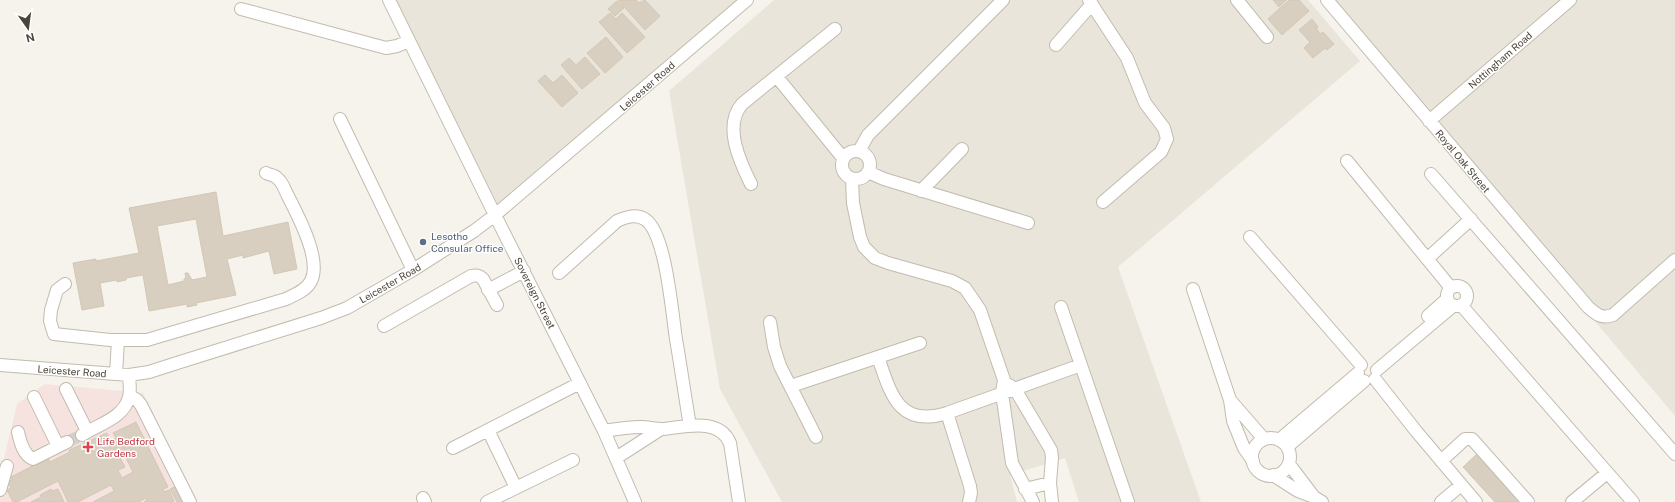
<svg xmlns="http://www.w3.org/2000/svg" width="1675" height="502" viewBox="0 0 1675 502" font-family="'Public Sans',sans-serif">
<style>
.residential{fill:#eae5da}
.medical{fill:#f6e3e0}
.building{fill:#d8cfc1;stroke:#d3c7b4;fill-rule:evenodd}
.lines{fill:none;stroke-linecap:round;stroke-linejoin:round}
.minor-tunnel{stroke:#d4d0c8;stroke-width:12;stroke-dasharray:12 6;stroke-linecap:butt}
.minor-casing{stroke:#c2bbae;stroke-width:14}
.minor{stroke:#fff;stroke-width:12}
.service-dot{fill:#5c6f8a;stroke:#fff;stroke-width:1.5}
.health-dot{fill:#e0444e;stroke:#fff;stroke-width:1.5}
.labels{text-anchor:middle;stroke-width:3;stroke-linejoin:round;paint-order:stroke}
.street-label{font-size:10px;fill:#4b4439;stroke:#fff}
.service-label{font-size:10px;fill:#4e5e75;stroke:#fff;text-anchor:start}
.health-label{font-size:10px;fill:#be3a42;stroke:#fff;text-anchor:start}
</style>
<rect width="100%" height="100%" fill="#f6f3ec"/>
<!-- residential -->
<path class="residential" d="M388 0H747L495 215Z
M774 0H1308L1360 61 1118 267 1201 502H1079L1065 458 1010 475 1017 502H782L720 389 669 91Z
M1323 0H1675V416Z"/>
<!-- medical -->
<path class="medical" d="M45 384 143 393 197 502H0V475L17 404Z"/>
<!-- building -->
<path class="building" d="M618 0H636L639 3 645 0 660 16 645 30Z
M1273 0H1286L1279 7Z
M1289 0H1299L1309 11 1282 35 1268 19Z
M617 1 624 8 615 16 608 9Z
M610 13 616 19 622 13 645 37 627 53 599 22Z
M1312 19 1318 27 1316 28 1320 34 1323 32 1334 44 1327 50 1325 48 1313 58 1304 48 1310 42 1299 30Z
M606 37 623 57 605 73 587 53Z
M585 57 600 74 582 89 561 65 569 58 576 65Z
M545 75 553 83 562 75 578 93 562 107 538 81Z
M216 192 223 236 288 222 297 269 274 274 269 251 243 258V255L227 259 236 295 196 303 197 305 187 307V304L149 311 143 275 126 278V280L117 282V280L100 283 104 306 82 310 73 263 96 259V261L139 253 129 208ZM196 219 207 277 192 280 188 273H185L186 278 184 279V281L168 285 157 226Z
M136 422 168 487 163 489 164 492 169 490 174 501 172 502H144L147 500 146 498 139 502H93L114 491 111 485 78 502 77 501 68 502 58 481 17 502H13L7 490 11 488 7 482 12 480 11 477 48 458 50 462 70 452 69 450 107 433 111 441 116 438 113 433ZM125 456 133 472 122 478 118 470 125 467 120 458Z
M1478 453 1522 502H1495L1463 467Z
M179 485 188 502H177L170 489Z
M51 489 52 491 58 489 64 502H31L41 497 40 495Z"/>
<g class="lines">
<!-- minor-tunnel -->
<path class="minor-tunnel" d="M67 442 82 435"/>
<!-- minor casing -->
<g class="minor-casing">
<path id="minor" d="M389 0 495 215 604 431 635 502
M1089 0 1127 58 1145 103 1164 128 1167 139 1161 152 1103 202
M1237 0 1267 37
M1327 0 1588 307C1597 315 1602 319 1613 315L1675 260
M241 9 386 48 397 46 409 41
M1056 45 1092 4
M777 77 843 158
M340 119 413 270
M1429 121 1570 0
M842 165a14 14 0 1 1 28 0a14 14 0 1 1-28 0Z
M859 151 868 135 1003 0
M1347 161 1451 288
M868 172 884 179 1028 223
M1431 174 1675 454
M852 179 853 203 860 237 864 247 875 258 888 263 952 281 965 288 980 310 1004 380 1002 393 1012 463 1033 502
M751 184C740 162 723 126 742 104L835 29
M921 191 962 149
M1250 237 1361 365
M1427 259 1471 219
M559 273 617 221C626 217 637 213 646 220 666 235 672 313 676 339 681 368 685 397 690 426
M65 284 57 290 51 310 50 321 54 334 110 340H147L286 299C294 295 306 291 311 281 322 260 298 216 288 196 285 191 283 182 277 178 275 175 269 175 266 173
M1447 296a10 10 0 1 1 20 0a10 10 0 1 1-20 0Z
M1193 289 1230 400 1233 421 1244 448 1253 461
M488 290 524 271
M1461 305 1633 502
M1061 307 1128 502
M1428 316 1447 299
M770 322 774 347 780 366 816 437
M384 326 471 276C476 275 479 275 483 279L497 305
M878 357C891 395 899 428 947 413L1081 365
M0 365 129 375 149 372 177 363 321 318 347 308 413 270 474 231 495 215 747 0
M1377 370 1453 306
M116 374 118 340
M1375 379 1416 431 1476 502
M1009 385 1015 389 1051 450 1052 458 1050 483 1052 502
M791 386 920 343
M66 389 87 431
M130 396 137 400 141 405 190 502
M34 397 58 446
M1230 400 1264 439
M947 413 970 486 971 493 969 502
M488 430 516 488
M604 431C616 429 629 427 641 427 648 427 655 429 663 429 684 427 719 417 730 443L739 502
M18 432C20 441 23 455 33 459L67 442
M82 435C99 424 124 418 129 397 131 390 129 381 129 375
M1252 457a19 19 0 1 1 38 0a19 19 0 1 1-38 0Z
M1279 440 1358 373
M1287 447 1364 381
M453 448 580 383
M616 458 661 429
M1441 461 1465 439H1472L1528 502
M1289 464 1314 497
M1273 475 1298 491 1314 497 1322 502
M1025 489 1050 483
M0 490 7 466
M423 498 425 502
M487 502 573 460
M1441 502 1461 485
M1572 502 1607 473"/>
</g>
<!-- minor -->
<use href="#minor" class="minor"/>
</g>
<!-- markers -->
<circle class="service-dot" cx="423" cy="242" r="4"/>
<path class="health-dot" d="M86 441h4v4h4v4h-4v4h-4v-4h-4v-4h4z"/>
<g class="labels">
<!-- street labels -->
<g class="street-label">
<text transform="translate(1500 60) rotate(-41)" y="4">Nottingham Road</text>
<text transform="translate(647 86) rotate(-41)" y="4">Leicester Road</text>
<text transform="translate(1463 161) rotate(50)" y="4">Royal Oak Street</text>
<text transform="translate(390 283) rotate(-30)" y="4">Leicester Road</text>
<text transform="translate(535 293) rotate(63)" y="4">Sovereign Street</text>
<text transform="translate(72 371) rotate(4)" y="4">Leicester Road</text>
</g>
<!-- service labels -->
<g class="service-label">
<text x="431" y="240">Lesotho<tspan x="431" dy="12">Consular Office</tspan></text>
</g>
<!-- health labels -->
<g class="health-label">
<text x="97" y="445">Life Bedford<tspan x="97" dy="12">Gardens</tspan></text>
</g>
</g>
<!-- north arrow -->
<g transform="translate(28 28) rotate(166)" stroke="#ffffff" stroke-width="3" paint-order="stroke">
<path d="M0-3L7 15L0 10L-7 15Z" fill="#4b4439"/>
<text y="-6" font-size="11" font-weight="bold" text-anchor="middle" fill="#4b4439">N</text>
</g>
</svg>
